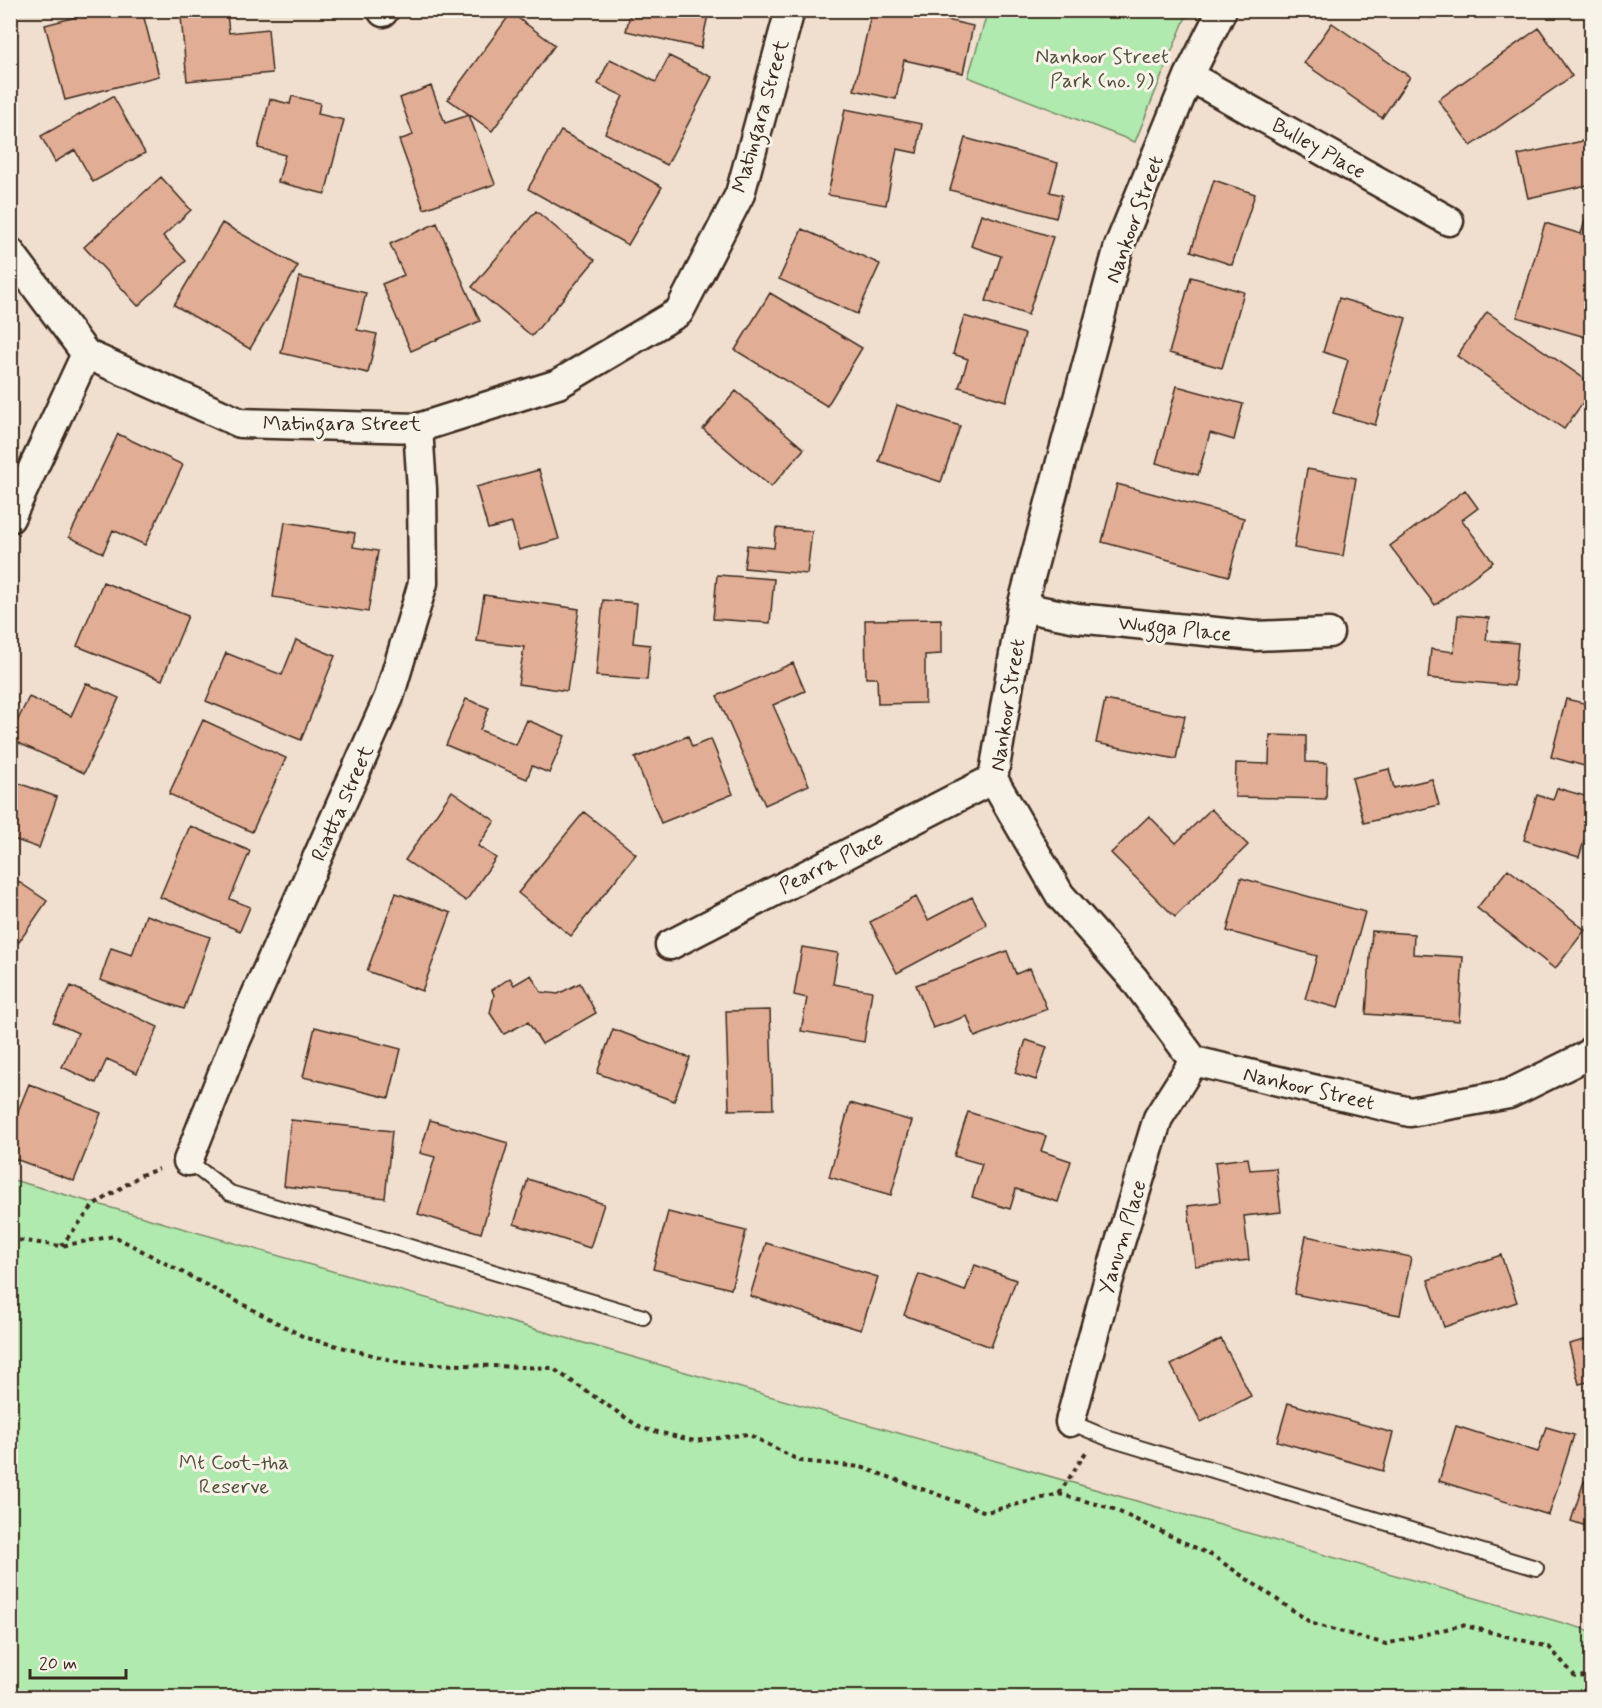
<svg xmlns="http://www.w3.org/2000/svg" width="1602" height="1708" font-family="Mynerve,sans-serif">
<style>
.green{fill:#b0eaae;stroke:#768a66;stroke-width:1.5}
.building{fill:#e1ad94;stroke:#3b2a1e;stroke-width:1.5}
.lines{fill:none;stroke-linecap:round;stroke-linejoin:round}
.service-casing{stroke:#3b2a1e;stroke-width:18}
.minor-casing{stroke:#3b2a1e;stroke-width:33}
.path{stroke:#3b2a1e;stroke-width:4;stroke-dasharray:4.5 4.5;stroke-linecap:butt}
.service{stroke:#f7f3e8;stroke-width:14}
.minor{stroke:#f7f3e8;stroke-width:28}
.labels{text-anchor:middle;stroke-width:6;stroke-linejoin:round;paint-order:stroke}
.park-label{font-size:21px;fill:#52503b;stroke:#f7f3e8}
.street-label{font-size:21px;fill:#3b2a1e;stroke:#f7f3e8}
</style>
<rect width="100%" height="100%" fill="#f0decf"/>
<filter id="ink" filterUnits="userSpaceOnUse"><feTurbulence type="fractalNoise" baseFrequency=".0167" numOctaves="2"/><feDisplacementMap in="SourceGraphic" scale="12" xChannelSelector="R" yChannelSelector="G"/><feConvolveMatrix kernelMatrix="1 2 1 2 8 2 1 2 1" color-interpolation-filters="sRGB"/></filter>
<g filter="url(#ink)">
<path class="green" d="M 988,11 L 988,10 L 1190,11 L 1184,21 L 1135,142 L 968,77 Z
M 10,1179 L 1591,1631 L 1591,1697 L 11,1697 Z"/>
<path class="building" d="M 103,10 L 142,10 L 159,76 L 65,100 L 45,25 Z
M 631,10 L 709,10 L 701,48 L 626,31 Z
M 872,10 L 903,10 L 973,26 L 963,73 L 904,60 L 896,99 L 854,90 Z
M 1419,10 L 1436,10 L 1431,18 Z
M 227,13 L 229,33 L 268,29 L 272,73 L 187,81 L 181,17 Z
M 511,13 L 555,45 L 492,131 L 448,99 Z
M 1332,23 L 1410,77 L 1382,118 L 1304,63 Z
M 1539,28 L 1572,76 L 1471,146 L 1438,100 Z
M 669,56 L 712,77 L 667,165 L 605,133 L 623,96 L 598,84 L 610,59 L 656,82 Z
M 431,86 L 445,123 L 469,115 L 495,184 L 424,209 L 399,140 L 413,135 L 400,98 Z
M 113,96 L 145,153 L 93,182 L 75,150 L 55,162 L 41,136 Z
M 292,96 L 320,103 L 318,114 L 344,120 L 325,194 L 278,182 L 285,155 L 258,148 L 270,99 L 290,104 Z
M 845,109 L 922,124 L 917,153 L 897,149 L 886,205 L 828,195 Z
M 561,131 L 662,187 L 628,245 L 528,189 Z
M 965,138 L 1058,163 L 1050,192 L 1062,195 L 1056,218 L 950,190 Z
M 1592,139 L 1592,184 L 1528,198 L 1518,155 Z
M 161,177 L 191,210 L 163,236 L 186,261 L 138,306 L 84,247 Z
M 1214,180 L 1255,194 L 1232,265 L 1191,251 Z
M 1589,207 L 1592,208 L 1592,339 L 1517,317 L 1545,223 L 1581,234 Z
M 536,211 L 595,260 L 532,336 L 472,287 Z
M 981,214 L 1053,237 L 1028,315 L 986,301 L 1001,256 L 971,246 Z
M 222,223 L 298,266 L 250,349 L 174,305 Z
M 437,223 L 480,321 L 411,351 L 382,284 L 404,275 L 390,244 Z
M 802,229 L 880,264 L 857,314 L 779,279 Z
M 299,277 L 366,293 L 357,330 L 377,334 L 368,373 L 281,353 Z
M 1191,277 L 1244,292 L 1222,368 L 1169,353 Z
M 770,293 L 862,348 L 827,406 L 735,350 Z
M 1339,298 L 1406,318 L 1375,425 L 1333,413 L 1348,360 L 1323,352 Z
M 1487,312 L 1592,384 L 1592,390 L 1564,429 L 1457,356 Z
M 964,316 L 1025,334 L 1006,401 L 959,387 L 968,359 L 953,354 Z
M 10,348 L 18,353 L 10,364 Z
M 1177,386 L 1243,404 L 1234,440 L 1210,433 L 1198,475 L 1156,463 Z
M 736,391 L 804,449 L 771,487 L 703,429 Z
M 897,405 L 960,426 L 941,482 L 879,461 Z
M 118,434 L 183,465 L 145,545 L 113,530 L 103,553 L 69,537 Z
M 1307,469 L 1356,478 L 1343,556 L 1294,548 Z
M 539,470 L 559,539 L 519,550 L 512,523 L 488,529 L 476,487 Z
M 1117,484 L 1244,518 L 1229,576 L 1102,542 Z
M 1465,490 L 1478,508 L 1462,520 L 1493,562 L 1435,605 L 1390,546 Z
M 285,522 L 355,533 L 353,547 L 378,551 L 368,612 L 273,597 Z
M 776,528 L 812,531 L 807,574 L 744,568 L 747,545 L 774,548 Z
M 717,575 L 774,579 L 770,623 L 713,619 Z
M 103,582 L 188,616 L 162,680 L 77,646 Z
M 484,595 L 579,609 L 567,691 L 518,684 L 524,647 L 477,641 Z
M 603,600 L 637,603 L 633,643 L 650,645 L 647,680 L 596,676 Z
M 1458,615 L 1489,618 L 1486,640 L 1518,643 L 1514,686 L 1428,678 L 1431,649 L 1454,652 Z
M 941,619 L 941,654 L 925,655 L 925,703 L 878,704 L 877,678 L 866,678 L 865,620 Z
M 296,640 L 335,656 L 301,740 L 206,701 L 226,653 L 282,675 Z
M 793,663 L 805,691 L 773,705 L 809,785 L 765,805 L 717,696 Z
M 86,683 L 119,698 L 84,773 L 10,739 L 10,736 L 29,697 L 71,716 Z
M 466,699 L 489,708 L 480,730 L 516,745 L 527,720 L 565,736 L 549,773 L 532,766 L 527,779 L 446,745 Z
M 1566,699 L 1592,705 L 1592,768 L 1551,757 Z
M 1105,700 L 1185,716 L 1176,759 L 1096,743 Z
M 203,720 L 286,758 L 252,832 L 169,794 Z
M 1270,735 L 1306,736 L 1306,762 L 1327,763 L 1326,799 L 1235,797 L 1236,763 L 1269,764 Z
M 688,736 L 692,747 L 711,739 L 733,794 L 661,823 L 635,758 Z
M 1389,769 L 1394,788 L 1432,779 L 1439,805 L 1364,823 L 1352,778 Z
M 10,780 L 57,797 L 39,848 L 10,838 Z
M 1557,788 L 1592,798 L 1592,816 L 1579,857 L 1524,840 L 1537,795 L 1553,800 Z
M 452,791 L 495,821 L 478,846 L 496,858 L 466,901 L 405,860 Z
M 1211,809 L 1248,845 L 1175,917 L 1111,853 L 1149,816 L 1176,843 Z
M 584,812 L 636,854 L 571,936 L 518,893 Z
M 190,826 L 250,851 L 230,899 L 250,907 L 240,931 L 160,897 Z
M 1508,869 L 1585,930 L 1555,969 L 1477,908 Z
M 10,876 L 47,901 L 19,942 L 10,936 Z
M 1241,878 L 1365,912 L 1338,1008 L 1305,999 L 1317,956 L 1227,931 Z
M 396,893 L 451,913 L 422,991 L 367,971 Z
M 916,897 L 928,920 L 972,897 L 987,925 L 897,973 L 870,922 Z
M 146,915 L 210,937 L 184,1009 L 100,980 L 111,948 L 132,955 Z
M 1372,931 L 1414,934 L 1413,954 L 1463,957 L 1459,1021 L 1366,1014 Z
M 802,947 L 838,953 L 833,984 L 872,991 L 864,1042 L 801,1031 L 807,998 L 794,995 Z
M 1007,951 L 1016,974 L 1030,968 L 1047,1009 L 975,1037 L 967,1016 L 933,1028 L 916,985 Z
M 531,975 L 541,992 L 558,994 L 580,983 L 596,1013 L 542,1044 L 528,1022 L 504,1034 L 490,1013 L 494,995 L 492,990 L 510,978 L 514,985 Z
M 71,986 L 158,1027 L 137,1073 L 107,1059 L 96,1083 L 62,1067 L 78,1033 L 53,1022 Z
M 770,1010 L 773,1109 L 729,1110 L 726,1011 Z
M 315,1027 L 401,1049 L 389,1098 L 303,1077 Z
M 613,1029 L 690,1058 L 674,1101 L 597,1073 Z
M 1026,1040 L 1047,1047 L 1036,1080 L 1015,1073 Z
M 29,1084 L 101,1113 L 74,1181 L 10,1157 L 10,1131 Z
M 850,1103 L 912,1121 L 891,1195 L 829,1177 Z
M 968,1112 L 1046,1136 L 1041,1151 L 1071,1161 L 1058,1202 L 1016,1189 L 1010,1209 L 972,1197 L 982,1164 L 954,1156 Z
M 291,1120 L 392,1131 L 385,1198 L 284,1186 Z
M 430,1120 L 508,1143 L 481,1233 L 418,1214 L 435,1157 L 420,1153 Z
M 1248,1158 L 1250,1170 L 1276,1168 L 1281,1212 L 1244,1216 L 1249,1260 L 1195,1266 L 1188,1206 L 1220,1202 L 1215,1162 Z
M 528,1179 L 604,1204 L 590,1248 L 514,1224 Z
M 668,1212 L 746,1231 L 731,1289 L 653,1269 Z
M 1306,1236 L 1411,1257 L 1400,1315 L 1294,1294 Z
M 766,1243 L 878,1277 L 861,1330 L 750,1296 Z
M 1501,1255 L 1517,1302 L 1444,1327 L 1428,1280 Z
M 975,1265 L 1016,1280 L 991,1347 L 904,1315 L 919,1274 L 965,1291 Z
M 1592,1338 L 1592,1381 L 1579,1384 L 1569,1344 Z
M 1221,1339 L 1251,1396 L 1201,1422 L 1171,1365 Z
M 1288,1403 L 1393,1433 L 1383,1471 L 1277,1441 Z
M 1456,1426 L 1538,1452 L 1546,1427 L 1574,1435 L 1549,1515 L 1439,1481 Z
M 1584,1481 L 1592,1484 L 1592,1528 L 1571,1521 Z"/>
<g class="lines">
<g class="service-casing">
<path id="service" d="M 188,1161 L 230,1193 L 643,1317
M 1070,1422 L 1110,1439 L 1536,1568"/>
</g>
<g class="minor-casing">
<path id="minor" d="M 1222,10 L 1189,76 L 1119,246 L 1022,607 L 993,779 L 1060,895 L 1134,979 L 1194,1061 L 1410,1112 L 1509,1094 L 1588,1055 L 1592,1050
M 383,12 L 384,10
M 1189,76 L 1449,221
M 10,252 L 86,354 L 240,423 L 418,428 L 558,384 L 679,312 L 740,194 L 790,10
M 10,518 L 86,354
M 1022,607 L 1077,618 L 1255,636 L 1329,633
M 670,945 L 993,779
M 188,1161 L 236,1040 L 389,697 L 423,583 L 422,489 L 418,428
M 1070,1422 L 1107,1285 L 1158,1118 L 1194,1061"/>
</g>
<path class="path" d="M 10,1239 L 61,1246 L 114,1236 L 306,1338 L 403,1363 L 552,1368 L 641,1428 L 695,1441 L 748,1434 L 800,1461 L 861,1467 L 986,1512 L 1059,1494 L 1111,1508 L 1213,1556 L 1313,1624 L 1386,1644 L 1462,1625 L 1549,1647 L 1575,1676 L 1592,1677
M 61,1246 L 93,1206 L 141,1175 L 159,1169
M 1059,1494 L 1086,1452"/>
<use href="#service" class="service"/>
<use href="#minor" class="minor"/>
</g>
</g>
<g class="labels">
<g class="park-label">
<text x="1102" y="63">Nankoor Street<tspan x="1102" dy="24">Park (no. 9)</tspan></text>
<text x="234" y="1469">Mt Coot-tha<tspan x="234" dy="24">Reserve</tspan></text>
</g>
<g class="street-label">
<text transform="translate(760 116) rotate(-74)" y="7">Matingara Street</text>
<text transform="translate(1319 148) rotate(29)" y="7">Bulley Place</text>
<text transform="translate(1134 219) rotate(-70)" y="7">Nankoor Street</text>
<text x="342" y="430">Matingara Street</text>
<text transform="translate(1175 628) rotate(6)" y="7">Wugga Place</text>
<text transform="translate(1007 705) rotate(-81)" y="7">Nankoor Street</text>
<text transform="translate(342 803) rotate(-66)" y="7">Riatta Street</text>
<text transform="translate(831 862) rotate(-27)" y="7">Pearra Place</text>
<text transform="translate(1309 1088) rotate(13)" y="7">Nankoor Street</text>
<text transform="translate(1122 1237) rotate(-73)" y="7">Yanum Place</text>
</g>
</g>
<rect width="1602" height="1708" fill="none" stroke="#f7f3e8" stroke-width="36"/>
<rect x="18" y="18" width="1566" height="1672" fill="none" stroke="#3b2a1e" stroke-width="2" filter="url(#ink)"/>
<path d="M30 1669v9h96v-9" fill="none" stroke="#3b2a1e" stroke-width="3"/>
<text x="39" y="1669" font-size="18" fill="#3b2a1e" stroke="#f7f3e8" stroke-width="4.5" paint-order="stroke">20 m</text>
</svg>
